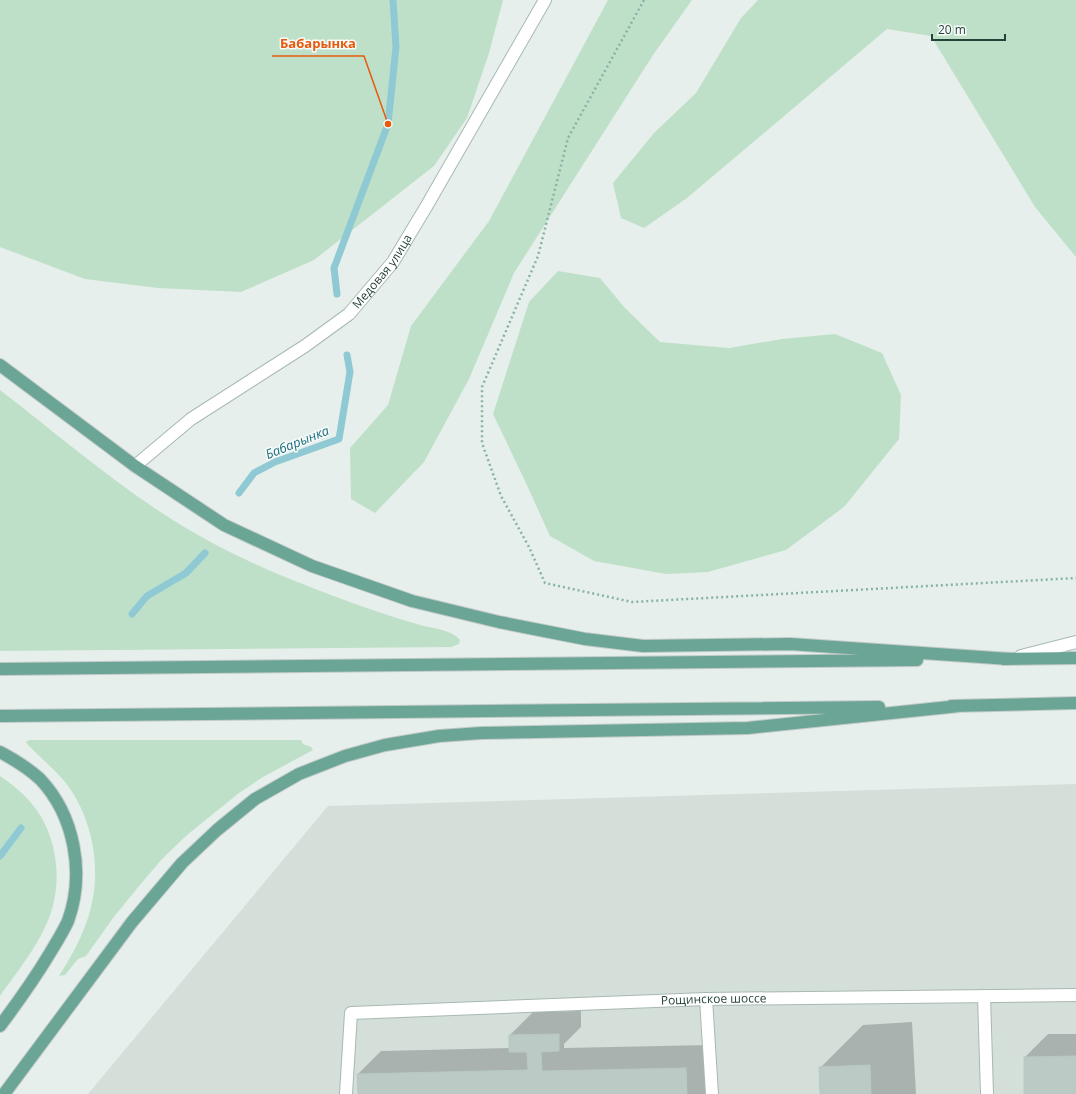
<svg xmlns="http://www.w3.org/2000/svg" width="1076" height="1094" font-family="'Open Sans',sans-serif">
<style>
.built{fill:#d4dfda}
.green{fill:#bfe0c8}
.shadow{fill:#0003}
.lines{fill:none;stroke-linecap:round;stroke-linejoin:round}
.stream{stroke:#8ec9d4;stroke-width:7}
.building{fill:#bbcac4;stroke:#b8c9c2}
.minor-casing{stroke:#a8b8b2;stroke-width:14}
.major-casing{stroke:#c2cac8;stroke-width:14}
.path{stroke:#86b3a5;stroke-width:2.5;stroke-dasharray:2 3;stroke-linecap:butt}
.minor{stroke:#fff;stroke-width:12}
.major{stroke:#6aa596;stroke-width:12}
.labels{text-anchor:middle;stroke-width:3;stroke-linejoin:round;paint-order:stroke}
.street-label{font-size:12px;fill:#24423a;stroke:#f7fbf9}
.water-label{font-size:13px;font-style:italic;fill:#1c6f80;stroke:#f7fbf9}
.leader{fill:none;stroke:#e8590c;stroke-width:1.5}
.callout-dot{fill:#e8590c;stroke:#f7fbf9;stroke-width:1.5}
.callout-label{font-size:13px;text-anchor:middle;font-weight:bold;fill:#e8590c;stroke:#f7fbf9;stroke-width:3;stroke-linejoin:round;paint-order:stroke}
</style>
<rect width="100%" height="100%" fill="#e6efeb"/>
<path class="built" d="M 1076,784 L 1076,1094 L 88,1094 L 328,806 Z"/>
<path class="green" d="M 0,0 L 503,0 L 489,53 L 467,118 L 434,166 L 314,260 L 241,292 L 158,288 L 85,279 L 0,247 Z
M 608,0 L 692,0 L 653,55 L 514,273 L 469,379 L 424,462 L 375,513 L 351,499 L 350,448 L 388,405 L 411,326 L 489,221 Z
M 758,0 L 1076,0 L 1076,257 L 1035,207 L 931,36 L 887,29 L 687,198 L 644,228 L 621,218 L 613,183 L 654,133 L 696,93 L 741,18 Z
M 558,271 L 600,278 L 624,307 L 660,342 L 729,348 L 782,339 L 835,334 L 882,353 L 901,395 L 899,439 L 844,507 L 786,550 L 708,572 L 666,574 L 594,561 L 550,536 L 525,481 L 493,414 L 529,302 Z
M 0,390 C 52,430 103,474 159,511 C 198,537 241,559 285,577 C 330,595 377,613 424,626 C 436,629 452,630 460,640 L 459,644 L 451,647 L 0,651 Z
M 29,740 L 301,740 L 303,744 L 311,747 L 313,750 L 263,777 L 239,793 L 187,835 L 162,859 L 139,886 L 113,918 L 86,956 L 78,959 L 65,975 L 59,976 C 88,931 103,891 91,837 C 86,817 78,798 65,782 C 54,769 40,757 28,745 L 26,742 Z
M 0,776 C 12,784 23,793 32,804 C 59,836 64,887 46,925 C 35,950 16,973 0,996 Z"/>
<path class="shadow" d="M 581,1011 L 581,1027 L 564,1044 L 564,1048 L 709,1045 L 709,1094 L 359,1094 L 358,1074 L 381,1051 L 510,1048 L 510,1035 L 533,1012 Z
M 912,1022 L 916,1094 L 821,1094 L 820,1068 L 863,1025 Z
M 1048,1034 L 1076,1034 L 1076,1094 L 1025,1094 L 1025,1057 Z"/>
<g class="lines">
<path class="stream" d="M 337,294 L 334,268 L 388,124 L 396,47 L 393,0
M 239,493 L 254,473 L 275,462 L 339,439 L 350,372 L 347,355
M 132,614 L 147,596 L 186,573 L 205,553
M 0,856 L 21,828"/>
</g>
<path class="building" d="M 559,1034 L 559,1051 L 541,1052 L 542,1071 L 686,1068 L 687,1094 L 358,1094 L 357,1074 L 528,1070 L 527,1052 L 509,1052 L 509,1035 Z
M 1076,1056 L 1076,1094 L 1024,1094 L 1024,1057 Z
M 870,1065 L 871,1094 L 820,1094 L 819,1067 Z"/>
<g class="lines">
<g class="minor-casing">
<g id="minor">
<path id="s1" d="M 135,466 L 191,419 L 305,346 L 349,314 L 393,262 L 426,207 L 545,0"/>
<path d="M 1021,656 L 1076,642"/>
<path d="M 984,996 L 987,1094"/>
<path d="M 706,999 L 712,1094"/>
<path id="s2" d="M 346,1094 L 351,1013 L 706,999 L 1076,995"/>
</g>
</g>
<g class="major-casing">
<path id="major" d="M 0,365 L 135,466 L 224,525 L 312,566 L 412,601 L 499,622 L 585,639 L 643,646 L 790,644 L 1010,659
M 1003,659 L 1076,658
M 0,669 L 917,660
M 951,706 L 1076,703
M 0,716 L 879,707
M 0,752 C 15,760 28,768 40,779 C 75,816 85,874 68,921 C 63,932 56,943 50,953 C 35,978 18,1002 0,1026
M 4,1094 L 132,922 L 182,863 L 217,830 L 255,799 L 299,774 L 345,756 L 385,745 L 439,736 L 481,733 L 748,728 L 959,706"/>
</g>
<path class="path" d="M 644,0 L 568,138 L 538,256 L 482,387 L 482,443 L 501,496 L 529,547 L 545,583 L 632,602 L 1076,578"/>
<use href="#minor" class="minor"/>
<use href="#major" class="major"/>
</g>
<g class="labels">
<g class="street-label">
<text dy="4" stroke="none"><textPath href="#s1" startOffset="317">Медовая улица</textPath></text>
<text dy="4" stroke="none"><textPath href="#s2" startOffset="444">Рощинское шоссе</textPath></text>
</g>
<g class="water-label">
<text transform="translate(297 442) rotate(-22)" y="5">Бабарынка</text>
</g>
</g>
<path class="leader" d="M388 124L364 56H272"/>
<circle class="callout-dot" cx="388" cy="124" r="4"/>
<g class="callout-label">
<text x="318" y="48">Бабарынка</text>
</g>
<path d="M932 34v6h73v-6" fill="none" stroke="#24423a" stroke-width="2"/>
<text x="938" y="34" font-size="12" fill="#24423a" stroke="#f7fbf9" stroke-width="3" paint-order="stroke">20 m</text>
</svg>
